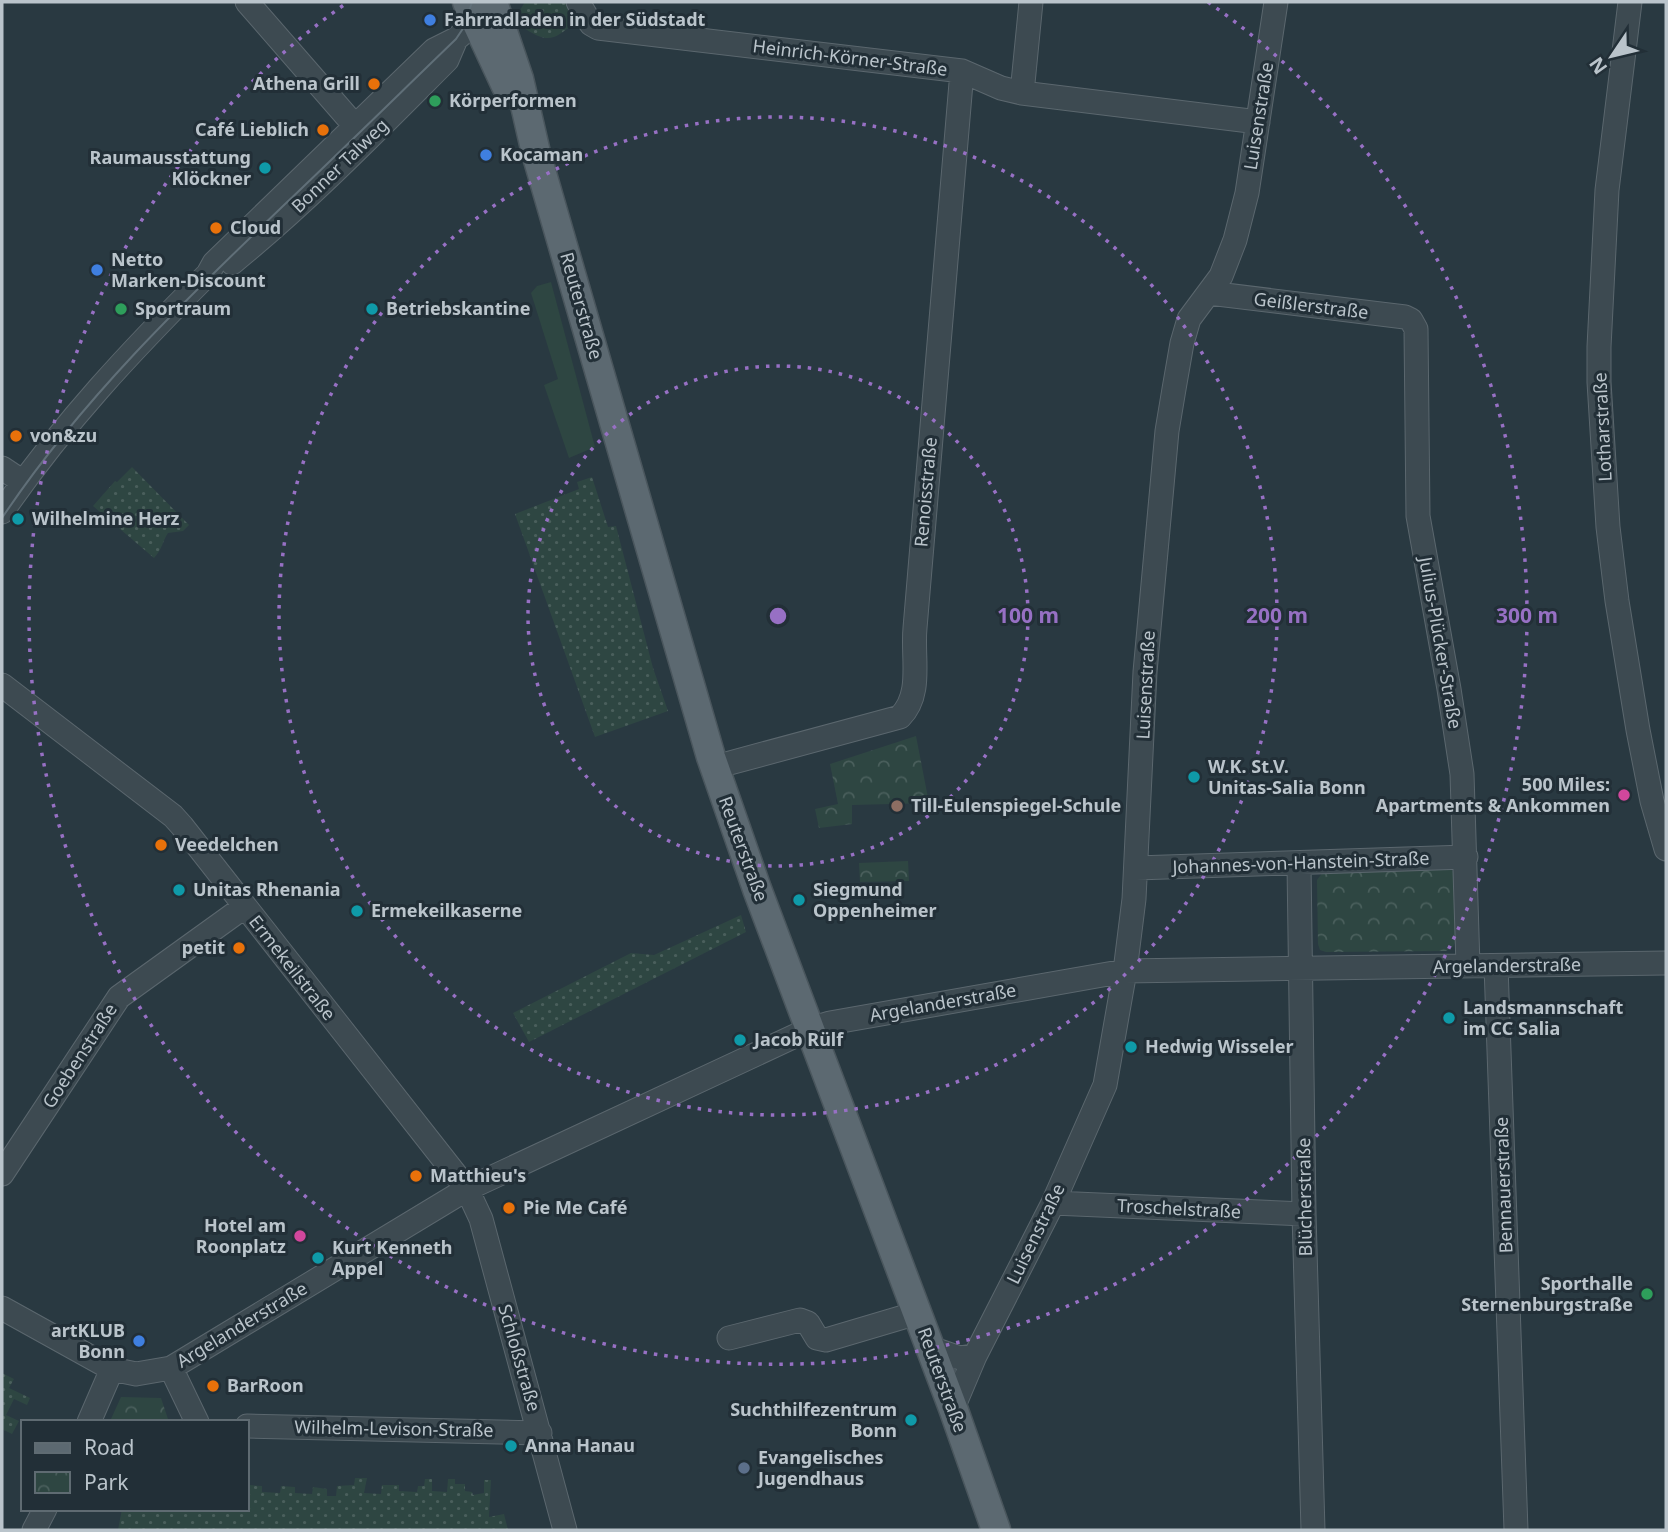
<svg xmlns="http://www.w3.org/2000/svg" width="1668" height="1532" font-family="'Noto Sans',sans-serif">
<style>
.grass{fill:#2e4642}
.park{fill:url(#park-crowns)}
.garden{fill:url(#garden-dots)}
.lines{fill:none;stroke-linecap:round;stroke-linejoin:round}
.minor-casing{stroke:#5b676e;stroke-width:25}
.major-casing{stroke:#4a565d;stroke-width:31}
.minor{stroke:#3d4a51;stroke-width:23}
.major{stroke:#5c6971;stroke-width:28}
.tram{stroke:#606f78;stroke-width:2}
.ring{fill:none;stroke:#9770c4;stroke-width:3.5;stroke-dasharray:3.5 7}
.shop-dot{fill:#3f7fe0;stroke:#222f37;stroke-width:2.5}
.food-dot{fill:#e8710a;stroke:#222f37;stroke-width:2.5}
.leisure-dot{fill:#2e9e5b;stroke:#222f37;stroke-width:2.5}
.culture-dot{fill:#0f9aa8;stroke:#222f37;stroke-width:2.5}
.hotel-dot{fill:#d1479c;stroke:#222f37;stroke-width:2.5}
.education-dot{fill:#8d6e63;stroke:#222f37;stroke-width:2.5}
.service-dot{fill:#5c6f8a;stroke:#222f37;stroke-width:2.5}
.labels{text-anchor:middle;stroke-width:6;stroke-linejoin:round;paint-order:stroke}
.poi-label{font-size:18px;font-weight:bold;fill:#bac4cb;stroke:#222f37;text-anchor:start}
.street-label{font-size:18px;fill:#bac4cb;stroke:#222f37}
.centre{fill:#9770c4;stroke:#222f37;stroke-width:3.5}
.ring-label{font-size:21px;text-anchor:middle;font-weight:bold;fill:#9770c4;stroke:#222f37;stroke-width:6;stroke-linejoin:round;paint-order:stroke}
</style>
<defs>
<pattern id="park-crowns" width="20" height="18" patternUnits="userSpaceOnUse" patternTransform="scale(1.75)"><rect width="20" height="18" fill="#2e4642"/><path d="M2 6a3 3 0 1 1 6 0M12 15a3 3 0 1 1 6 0" fill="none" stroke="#4a5f5c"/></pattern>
<pattern id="garden-dots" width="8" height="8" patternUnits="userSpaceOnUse" patternTransform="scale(1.75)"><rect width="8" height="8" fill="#2e4642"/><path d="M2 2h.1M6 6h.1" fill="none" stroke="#4a5f5c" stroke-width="1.8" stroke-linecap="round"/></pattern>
</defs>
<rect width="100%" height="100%" fill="#293941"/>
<path class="grass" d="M 551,282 L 595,447 L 569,458 L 544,385 L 558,379 L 531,293 L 537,286 Z"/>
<path class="park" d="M 916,736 L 929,803 L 852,805 L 852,824 L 819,828 L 815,809 L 838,804 L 830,764 Z
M 908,861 L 909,881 L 860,882 L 859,863 Z
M 1451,869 L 1454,873 L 1456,940 L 1453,947 L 1446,951 L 1326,952 L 1320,950 L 1318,944 L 1317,880 L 1323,872 Z
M 121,1397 L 161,1398 L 169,1422 L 118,1422 L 111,1419 Z"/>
<path class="garden" d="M 525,2 L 568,2 L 576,22 C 553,40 549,45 521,26 L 520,10 Z
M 132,467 L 189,525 L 183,531 L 168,533 C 162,542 163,548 154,558 L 93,506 L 115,481 L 117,482 Z
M 592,477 L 608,527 L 616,526 L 653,668 L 668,711 L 595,737 L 515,514 L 579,489 L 577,482 Z
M 741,915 L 746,932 L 529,1042 L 513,1013 L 631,953 L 654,955 Z
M 2,1373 L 14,1379 L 9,1388 L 30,1398 L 27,1405 L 14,1399 L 6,1415 L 19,1421 L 12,1434 L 2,1429 Z
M 355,1478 L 367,1478 L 364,1493 L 381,1494 L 382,1485 L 399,1485 L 399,1491 L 417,1492 L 418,1486 L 424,1486 L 425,1479 L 432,1479 L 432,1491 L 447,1492 L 448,1479 L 455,1479 L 455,1484 L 465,1484 L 465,1491 L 472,1492 L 473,1495 L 484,1493 L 484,1480 L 491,1480 L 489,1517 L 504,1514 L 508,1530 L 118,1530 L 122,1509 L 247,1509 L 249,1485 L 262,1486 L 262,1492 L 280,1493 L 281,1486 L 295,1487 L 295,1493 L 312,1494 L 313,1487 L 327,1489 L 327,1496 L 336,1496 L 337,1486 L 354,1485 Z"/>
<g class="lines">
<g class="minor-casing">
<path id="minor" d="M 247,2 L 355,126
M 578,2 L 591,24 L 598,28 L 962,71 L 1001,88 L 1022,93 L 1258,122
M 1630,2 L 1607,190 L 1599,347 L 1599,382 L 1608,527 L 1617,601 L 1638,730 L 1652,801 L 1666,849
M 1022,93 L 1031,2
M 232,263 C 308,201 377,130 447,60 L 456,39
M 1209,293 L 1405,317 L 1411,320 L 1416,329 L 1418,516 L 1449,689 L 1462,774 L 1468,966
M 2,468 L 23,482
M 2,512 C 64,422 131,351 208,274 L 214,263 L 434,50 L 456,39 L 489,11
M 2,685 L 173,816 L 182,826 L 467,1189 L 481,1219 L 565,1530
M 715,767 L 900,717 C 923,694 912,658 915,628 L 962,71
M 1299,865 L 1304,1214 L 1313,1530
M 1136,868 L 1466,857
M 1496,966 L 1516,1530
M 2,1174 L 119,997 L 244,907
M 1053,1203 L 1304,1214
M 2,1308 L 112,1369 L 136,1374 L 171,1368 L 467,1189 L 810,1029 L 830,1023 L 1125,971 L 1666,963
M 729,1338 L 800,1320 L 808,1323 L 817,1338 L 826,1340 L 917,1313
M 931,1348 L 960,1358 L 975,1356
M 171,1368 L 197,1422
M 953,1408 L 975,1356 L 1053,1203 L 1105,1085 L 1125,971 L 1134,899 L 1145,672 L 1167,431 L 1174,389 L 1182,343 L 1189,319 L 1221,276 L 1235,240 L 1247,193 L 1276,2
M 89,1422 L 112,1369
M 247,1426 L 540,1433
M 34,1530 L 45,1509"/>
</g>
<g class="major-casing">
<path id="major" d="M 467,2 L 506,86
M 493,2 L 519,79 L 536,153 L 711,757 L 757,889 L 953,1408 L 996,1530"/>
</g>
<use href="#minor" class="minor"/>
<use href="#major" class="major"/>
<path class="tram" d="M 2,518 C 80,401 182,303 283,206 C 341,151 398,95 456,39 L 464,27 L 472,2"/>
</g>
<g class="ring">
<circle cx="778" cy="616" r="250"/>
<circle cx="778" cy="616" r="499"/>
<path d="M1208 2A749 749 0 1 1 348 2"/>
</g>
<g class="shop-dot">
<circle cx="430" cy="20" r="7"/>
<circle cx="486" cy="155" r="7"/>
<circle cx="97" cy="270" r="7"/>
<circle cx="139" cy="1341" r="7"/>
</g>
<g class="food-dot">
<circle cx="374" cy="84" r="7"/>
<circle cx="323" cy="130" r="7"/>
<circle cx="216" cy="228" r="7"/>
<circle cx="16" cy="436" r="7"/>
<circle cx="161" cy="845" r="7"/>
<circle cx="239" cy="948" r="7"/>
<circle cx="416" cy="1176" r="7"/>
<circle cx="509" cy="1208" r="7"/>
<circle cx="213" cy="1386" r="7"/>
</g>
<g class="leisure-dot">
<circle cx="435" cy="101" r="7"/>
<circle cx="121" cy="309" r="7"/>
<circle cx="1647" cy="1294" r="7"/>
</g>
<g class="culture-dot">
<circle cx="265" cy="168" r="7"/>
<circle cx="372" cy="309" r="7"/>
<circle cx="18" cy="519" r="7"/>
<circle cx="1194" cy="777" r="7"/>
<circle cx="179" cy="890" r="7"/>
<circle cx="799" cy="900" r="7"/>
<circle cx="357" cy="911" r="7"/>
<circle cx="1449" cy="1018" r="7"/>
<circle cx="740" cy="1040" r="7"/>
<circle cx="1131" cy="1047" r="7"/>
<circle cx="318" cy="1258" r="7"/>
<circle cx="911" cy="1420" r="7"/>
<circle cx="511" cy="1446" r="7"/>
</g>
<g class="hotel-dot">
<circle cx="1624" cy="795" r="7"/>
<circle cx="300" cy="1236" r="7"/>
</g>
<circle class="education-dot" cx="897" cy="806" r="7"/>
<circle class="service-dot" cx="744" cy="1468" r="7"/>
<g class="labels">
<g class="poi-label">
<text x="444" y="26">Fahrradladen in der Südstadt</text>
<text x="360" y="90" text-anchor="end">Athena Grill</text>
<text x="449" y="107">Körperformen</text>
<text x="309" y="136" text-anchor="end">Café Lieblich</text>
<text x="500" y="161">Kocaman</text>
<text x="251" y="164" text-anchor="end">Raumausstattung<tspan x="251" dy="21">Klöckner</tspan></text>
<text x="230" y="234">Cloud</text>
<text x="111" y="266">Netto<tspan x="111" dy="21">Marken-Discount</tspan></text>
<text x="135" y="315">Sportraum</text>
<text x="386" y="315">Betriebskantine</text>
<text x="30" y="442">von&amp;zu</text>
<text x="32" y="525">Wilhelmine Herz</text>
<text x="1208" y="773">W.K. St.V.<tspan x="1208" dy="21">Unitas-Salia Bonn</tspan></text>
<text x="1610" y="791" text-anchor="end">500 Miles:<tspan x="1610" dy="21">Apartments &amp; Ankommen</tspan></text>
<text x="911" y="812">Till-Eulenspiegel-Schule</text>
<text x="175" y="851">Veedelchen</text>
<text x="193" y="896">Unitas Rhenania</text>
<text x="813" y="896">Siegmund<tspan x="813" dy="21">Oppenheimer</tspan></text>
<text x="371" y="917">Ermekeilkaserne</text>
<text x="225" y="954" text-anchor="end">petit</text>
<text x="1463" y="1014">Landsmannschaft<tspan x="1463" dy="21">im CC Salia</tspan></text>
<text x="754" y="1046">Jacob Rülf</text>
<text x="1145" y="1053">Hedwig Wisseler</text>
<text x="430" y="1182">Matthieu's</text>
<text x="523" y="1214">Pie Me Café</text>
<text x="286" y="1232" text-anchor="end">Hotel am<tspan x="286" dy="21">Roonplatz</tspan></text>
<text x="332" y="1254">Kurt Kenneth<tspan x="332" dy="21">Appel</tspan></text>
<text x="1633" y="1290" text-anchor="end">Sporthalle<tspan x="1633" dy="21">Sternenburgstraße</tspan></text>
<text x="125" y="1337" text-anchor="end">artKLUB<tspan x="125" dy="21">Bonn</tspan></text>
<text x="227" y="1392">BarRoon</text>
<text x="897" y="1416" text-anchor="end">Suchthilfezentrum<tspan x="897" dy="21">Bonn</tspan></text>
<text x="525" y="1452">Anna Hanau</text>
<text x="758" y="1464">Evangelisches<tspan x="758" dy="21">Jugendhaus</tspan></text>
</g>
<g class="street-label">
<text transform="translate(850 58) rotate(7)" y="6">Heinrich-Körner-Straße</text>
<text transform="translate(1259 116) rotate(-81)" y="6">Luisenstraße</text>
<text transform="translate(340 166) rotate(-44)" y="6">Bonner Talweg</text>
<text transform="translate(581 306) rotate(74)" y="6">Reuterstraße</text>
<text transform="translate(1311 306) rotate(7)" y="6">Geißlerstraße</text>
<text transform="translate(1603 427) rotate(-93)" y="6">Lotharstraße</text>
<text transform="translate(926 492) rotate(-85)" y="6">Renoisstraße</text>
<text transform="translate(1440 643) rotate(80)" y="6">Julius-Plücker-Straße</text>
<text transform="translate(1146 685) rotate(-87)" y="6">Luisenstraße</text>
<text transform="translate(743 849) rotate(70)" y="6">Reuterstraße</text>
<text transform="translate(1301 863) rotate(-2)" y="6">Johannes-von-Hanstein-Straße</text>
<text transform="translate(1507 966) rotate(-1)" y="6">Argelanderstraße</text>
<text transform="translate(292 968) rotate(52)" y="6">Ermekeilstraße</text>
<text transform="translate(943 1003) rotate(-10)" y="6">Argelanderstraße</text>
<text transform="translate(80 1056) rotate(-57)" y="6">Goebenstraße</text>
<text transform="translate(1504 1185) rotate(-92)" y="6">Bennauerstraße</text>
<text transform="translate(1305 1197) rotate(-91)" y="6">Blücherstraße</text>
<text transform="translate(1179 1209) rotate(3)" y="6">Troschelstraße</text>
<text transform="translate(1036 1234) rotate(-64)" y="6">Luisenstraße</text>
<text transform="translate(242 1325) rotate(-31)" y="6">Argelanderstraße</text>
<text transform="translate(519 1358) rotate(74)" y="6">Schloßstraße</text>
<text transform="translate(942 1380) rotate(70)" y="6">Reuterstraße</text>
<text transform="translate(394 1429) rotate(1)" y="6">Wilhelm-Levison-Straße</text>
</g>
</g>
<circle cx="778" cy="616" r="10" class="centre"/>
<g class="ring-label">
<text x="1028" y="623">100 m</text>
<text x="1277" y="623">200 m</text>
<text x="1527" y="623">300 m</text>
</g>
<rect width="1668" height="1532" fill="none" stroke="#bac4cb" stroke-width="7"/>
<rect x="21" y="1420" width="228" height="91" fill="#222f37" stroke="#5f6b72" stroke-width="2"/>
<rect x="35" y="1443" width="35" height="10" fill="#5c6971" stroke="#5f6b72" stroke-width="2"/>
<text x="84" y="1455" font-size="21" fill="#bac4cb">Road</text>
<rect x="35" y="1472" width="35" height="21" fill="url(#park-crowns)" stroke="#5f6b72" stroke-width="2"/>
<text x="84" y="1490" font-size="21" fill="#bac4cb">Park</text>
<g transform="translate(1612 56) rotate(235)" stroke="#222f37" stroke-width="5" paint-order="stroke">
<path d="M0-5L12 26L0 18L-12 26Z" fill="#bac4cb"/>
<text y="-10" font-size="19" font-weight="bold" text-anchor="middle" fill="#bac4cb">N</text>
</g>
</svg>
